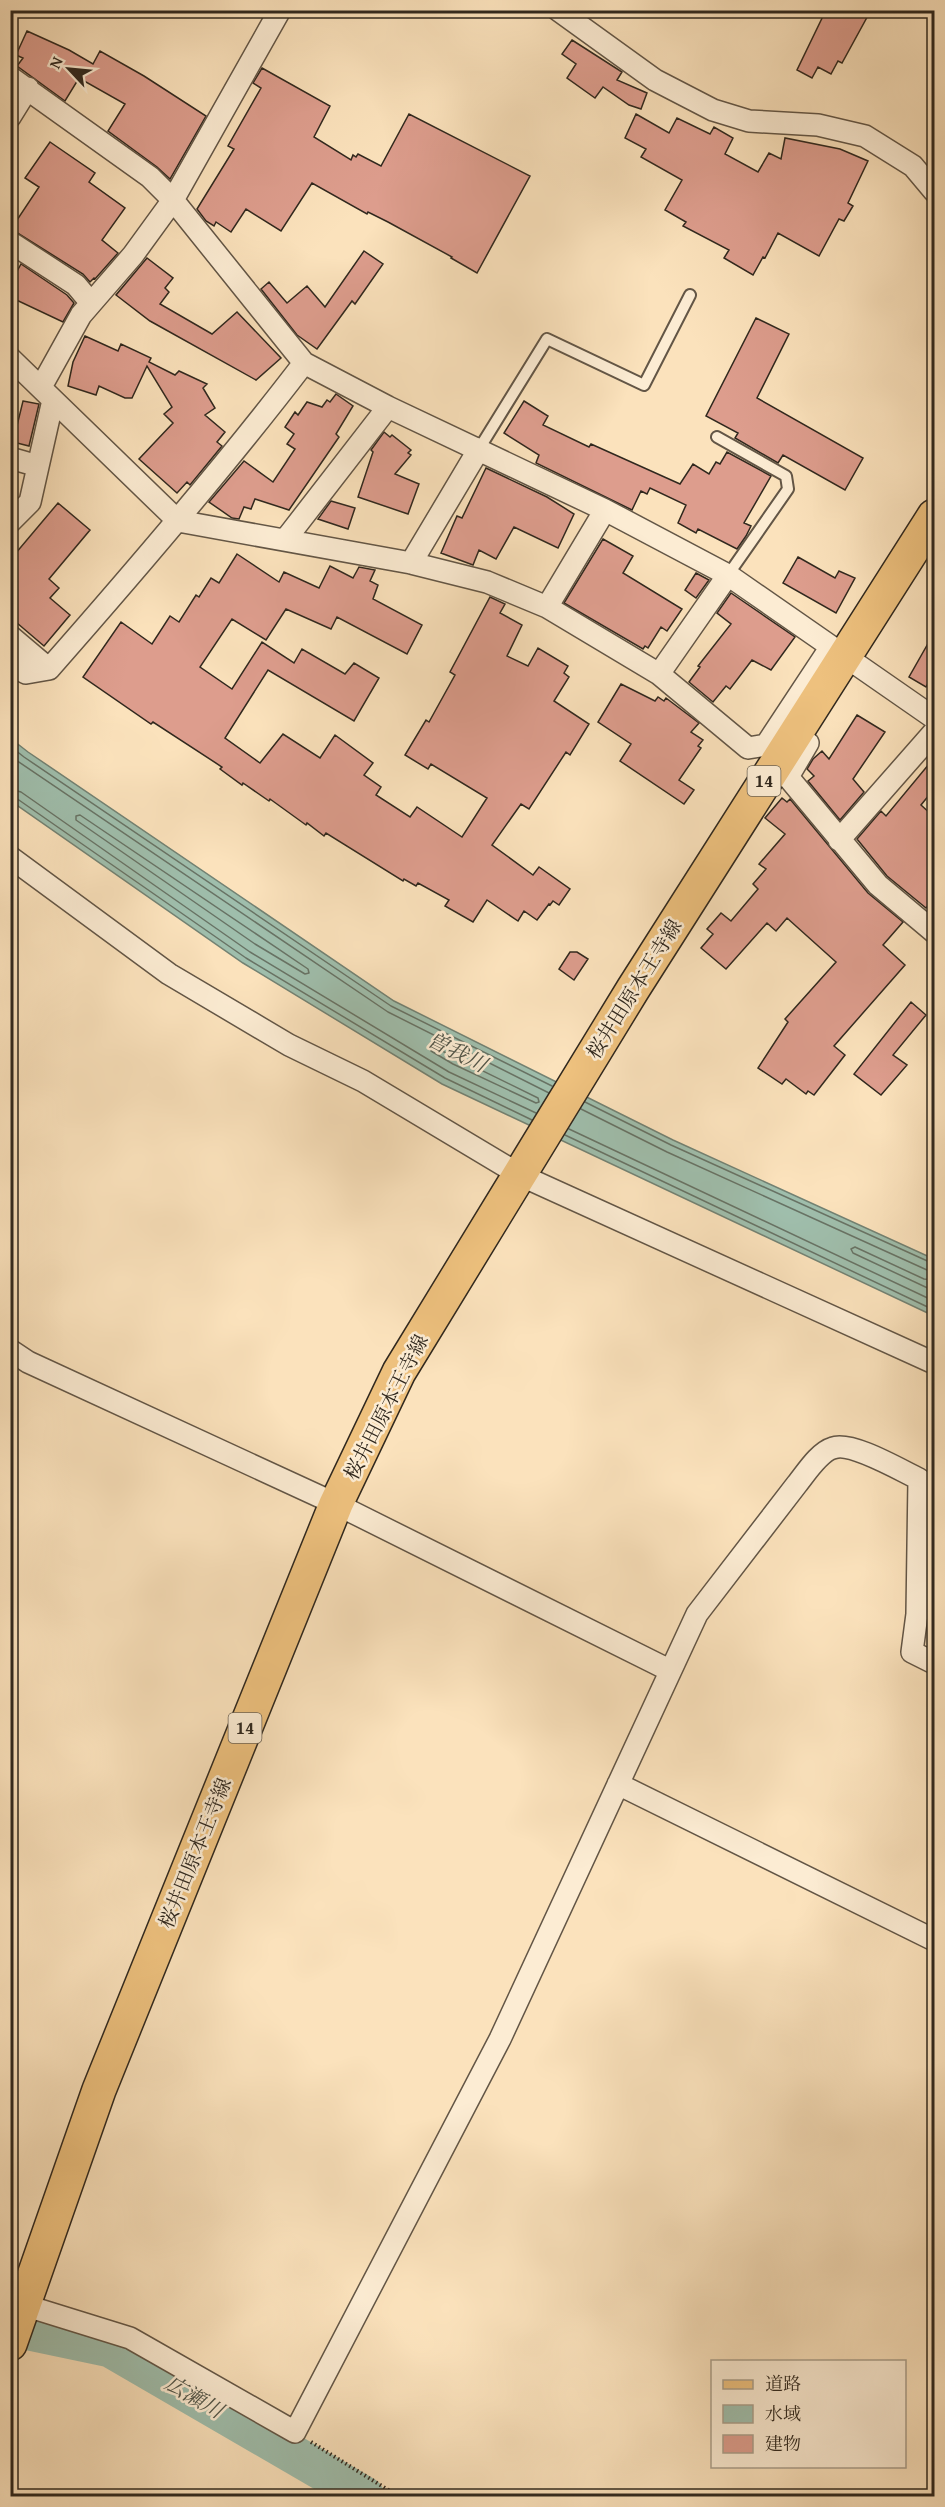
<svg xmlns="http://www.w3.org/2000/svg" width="945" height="2507" font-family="'Gentium Book Plus','Noto Serif JP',serif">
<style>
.water{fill:#9fbeac;stroke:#738273;stroke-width:1.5}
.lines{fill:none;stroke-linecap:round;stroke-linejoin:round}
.shore{stroke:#687365;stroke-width:1.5}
.river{stroke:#9fbeac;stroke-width:39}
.building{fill:#dd9d8d;stroke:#30281e;stroke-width:1.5}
.service-casing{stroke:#635646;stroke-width:14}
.minor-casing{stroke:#635646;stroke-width:24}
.primary-casing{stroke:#30281e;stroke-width:36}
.path{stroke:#30281e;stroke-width:4;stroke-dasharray:1.5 3;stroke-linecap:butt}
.service{stroke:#fcecd3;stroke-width:10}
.minor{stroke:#fcecd3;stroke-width:21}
.primary{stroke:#eec17e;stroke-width:33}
.labels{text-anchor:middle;stroke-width:5;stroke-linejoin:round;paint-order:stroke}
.shield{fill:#fcecd3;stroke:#6d6354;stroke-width:1.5}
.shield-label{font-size:18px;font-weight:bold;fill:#30281e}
.street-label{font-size:20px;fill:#30281e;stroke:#fcecd3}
.water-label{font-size:21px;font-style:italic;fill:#515549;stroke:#fcecd3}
</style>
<rect width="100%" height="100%" fill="#fbe2bc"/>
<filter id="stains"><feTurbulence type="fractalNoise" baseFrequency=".00333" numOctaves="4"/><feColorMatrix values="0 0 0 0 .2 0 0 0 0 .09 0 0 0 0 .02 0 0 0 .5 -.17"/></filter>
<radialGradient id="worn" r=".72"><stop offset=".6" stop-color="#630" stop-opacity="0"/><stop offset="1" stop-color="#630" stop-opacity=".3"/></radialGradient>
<path class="water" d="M 10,738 L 28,752 L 394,1001 L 673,1140 L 934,1259 L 934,1316 L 442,1084 L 243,963 L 11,801 Z"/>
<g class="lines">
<path class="shore" d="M 10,746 L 24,757 L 391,1006 L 552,1086
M 10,756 L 388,1012 L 549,1093
M 10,789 L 21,792 L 250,952 L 449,1072 L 536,1113
M 10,797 L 16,798 L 246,958 L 445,1078 L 532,1120
M 80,815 L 308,969 L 309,973 L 305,974 L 255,944 L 76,820 L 76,816 Z
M 432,1046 L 538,1098 L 539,1102 L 536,1103 L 453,1064 L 431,1051 Z
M 585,1102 L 671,1145 L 934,1264
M 581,1109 L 667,1152 L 927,1270 L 934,1271
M 569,1129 L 934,1301
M 565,1135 L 934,1310
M 934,1280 L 924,1279 L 855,1247 L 851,1249 L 853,1253 L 934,1291"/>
<path class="river" d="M 10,2327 L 110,2348 L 365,2496"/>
</g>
<path class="building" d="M 826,10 L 871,10 L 842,63 L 838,61 L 831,74 L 818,67 L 812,78 L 797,70 Z
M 27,31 L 69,50 L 93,64 L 100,51 L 144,76 L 206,116 L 170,179 L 157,167 L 108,131 L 125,104 L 79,78 L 65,101 L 17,66 L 23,58 L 16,55 Z
M 572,40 L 622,72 L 617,80 L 647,93 L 641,109 L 629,105 L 603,87 L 595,98 L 567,78 L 576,64 L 562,54 Z
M 262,68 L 330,106 L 314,137 L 351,160 L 353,155 L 356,157 L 358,154 L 381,166 L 409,114 L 530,176 L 477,273 L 451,258 L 452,257 L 388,222 L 368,212 L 367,214 L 312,183 L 281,231 L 246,209 L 231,232 L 216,222 L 214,226 L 206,221 L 197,209 L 234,149 L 228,146 L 261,88 L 253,83 Z
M 636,114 L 669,133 L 677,118 L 710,134 L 714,127 L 733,138 L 725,154 L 758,172 L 769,153 L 781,159 L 785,138 L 840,149 L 868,161 L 848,203 L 853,206 L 844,221 L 839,219 L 819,256 L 778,233 L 765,258 L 763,257 L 753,275 L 724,258 L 729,250 L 683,226 L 686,222 L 665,210 L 682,180 L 641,157 L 646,149 L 625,138 Z
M 50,142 L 95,173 L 89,182 L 125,208 L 102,240 L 118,253 L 95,279 L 94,278 L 90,282 L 83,274 L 11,229 L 39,187 L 25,178 Z
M 364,251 L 383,264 L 355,304 L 352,301 L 317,349 L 297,335 L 261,289 L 269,282 L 287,303 L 307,286 L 325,307 Z
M 147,258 L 173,278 L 165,288 L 169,292 L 160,304 L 212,334 L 237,312 L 281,358 L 256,380 L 150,321 L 116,295 Z
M 21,264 L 67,295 L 74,303 L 63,322 L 10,297 L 10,284 Z
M 756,318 L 789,334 L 757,398 L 863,458 L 845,490 L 783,455 L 778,463 L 735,438 L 738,433 L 706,416 Z
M 85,336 L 118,351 L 121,344 L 151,358 L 149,362 L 175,375 L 179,371 L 207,384 L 203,388 L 215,408 L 205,415 L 225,432 L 217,442 L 222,446 L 190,485 L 187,482 L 177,493 L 139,459 L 173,423 L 164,414 L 172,407 L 147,366 L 132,398 L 125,398 L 99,386 L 96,395 L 68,386 L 73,362 Z
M 336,394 L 353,406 L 336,434 L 339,437 L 289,510 L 255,499 L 251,509 L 244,507 L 239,519 L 232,518 L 209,502 L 244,461 L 273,482 L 295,449 L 287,444 L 294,434 L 285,427 L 295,412 L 298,415 L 307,402 L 322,407 L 327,400 L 330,402 Z
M 23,401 L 39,404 L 29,446 L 13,442 Z
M 524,401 L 548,416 L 543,425 L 589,447 L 591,444 L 680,484 L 693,464 L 709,474 L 716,462 L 720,464 L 727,452 L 771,476 L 744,523 L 751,526 L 746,536 L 737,549 L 698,529 L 696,533 L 678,523 L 686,505 L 650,488 L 647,494 L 641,491 L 632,510 L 536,463 L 539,455 L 504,433 Z
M 384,432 L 390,437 L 392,435 L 411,450 L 408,453 L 411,455 L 395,474 L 419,484 L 408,514 L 358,497 L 373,452 L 371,450 Z
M 486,468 L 547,497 L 574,514 L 558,548 L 514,527 L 496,559 L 479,550 L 473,565 L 441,553 L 457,516 L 462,518 Z
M 331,501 L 355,508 L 348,529 L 318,519 Z
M 58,503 L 90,530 L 49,579 L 59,588 L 50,598 L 70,615 L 44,646 L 10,617 L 10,560 Z
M 603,539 L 633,556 L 623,573 L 682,609 L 667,631 L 661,627 L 648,648 L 645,646 L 643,649 L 564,603 Z
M 237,554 L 279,582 L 284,572 L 319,588 L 330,566 L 353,578 L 359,567 L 375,570 L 370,581 L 378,585 L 373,599 L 422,625 L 407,654 L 337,617 L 331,629 L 286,609 L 266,640 L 232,619 L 200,667 L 232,689 L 262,642 L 294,663 L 302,649 L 345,674 L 354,663 L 379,678 L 354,721 L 268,670 L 225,738 L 260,763 L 283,734 L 320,758 L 335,735 L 373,763 L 364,775 L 381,787 L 376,795 L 410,817 L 417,807 L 462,837 L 487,798 L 431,764 L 428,769 L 405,755 L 426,720 L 429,722 L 455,675 L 450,672 L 490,597 L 505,604 L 500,613 L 522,625 L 507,656 L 528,666 L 538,648 L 568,666 L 564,673 L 569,677 L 554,701 L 589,724 L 570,755 L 566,752 L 529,809 L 521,804 L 492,845 L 533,875 L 539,867 L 570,889 L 559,905 L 553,901 L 550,905 L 549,904 L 537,920 L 524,911 L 518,921 L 487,900 L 473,922 L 445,906 L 449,900 L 418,883 L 416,886 L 404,879 L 403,881 L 326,833 L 324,836 L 307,823 L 306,825 L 270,799 L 269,801 L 243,783 L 242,785 L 220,769 L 222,767 L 153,722 L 151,724 L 83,677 L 121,622 L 152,644 L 170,616 L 179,622 L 196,595 L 199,597 L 211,578 L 219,583 Z
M 798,557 L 835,578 L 839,571 L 855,578 L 836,613 L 783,583 Z
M 696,573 L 709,580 L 696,598 L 685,590 Z
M 731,593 L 795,637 L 771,670 L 752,660 L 730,689 L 726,686 L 713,702 L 689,682 L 700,667 L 698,666 L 731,624 L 717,613 Z
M 934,633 L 934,672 L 926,687 L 909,677 Z
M 621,684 L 655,701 L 658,697 L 664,701 L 666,698 L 699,723 L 691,732 L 703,740 L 698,746 L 701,748 L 679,780 L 694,790 L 684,804 L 620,761 L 631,744 L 598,722 Z
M 857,715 L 885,732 L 853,779 L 864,792 L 840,820 L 808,781 L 814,776 L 807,769 L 813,759 L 822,751 L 829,759 Z
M 934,758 L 934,789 L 921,805 L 934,817 L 934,899 L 926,908 L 887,876 L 857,839 L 881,811 L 886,816 Z
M 782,798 L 787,802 L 790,799 L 868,893 L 903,922 L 883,945 L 905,965 L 834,1046 L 845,1055 L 814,1095 L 808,1091 L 806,1094 L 786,1079 L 782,1084 L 758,1068 L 788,1022 L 785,1019 L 836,962 L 787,918 L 776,931 L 767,923 L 726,969 L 701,948 L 713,934 L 707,929 L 721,913 L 731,921 L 758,889 L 753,884 L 766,869 L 759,864 L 785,834 L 765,818 Z
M 570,952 L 577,952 L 588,959 L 574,980 L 559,969 Z
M 911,1002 L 926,1015 L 893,1055 L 907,1065 L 881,1095 L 854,1074 Z"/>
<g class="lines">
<g class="service-casing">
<path id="service" d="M 717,437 L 786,476 L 788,489 L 728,575
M 479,449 L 547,339 L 644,385 L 690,295"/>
</g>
<g class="minor-casing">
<path id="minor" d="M 558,10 L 655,80 L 713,110 L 749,121 L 818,125 L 865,136 L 913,166 L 934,191
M 10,77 L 150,177 L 173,200 L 304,363 L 388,407 L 605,510 L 728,575 L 934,718
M 10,117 L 28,88
M 10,242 L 76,285 L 91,303
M 10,358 L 178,521 L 411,563 L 487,582 L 547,607 L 659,674 L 748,748 L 766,745 L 830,648
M 41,387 L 81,315 L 133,255 L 173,200 L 280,10
M 10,458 L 38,466
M 10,522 L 30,502 L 53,400
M 285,540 L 388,407
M 411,563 L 479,449
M 547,607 L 605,510
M 10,636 L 49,669
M 10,664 L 26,673 L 49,669 C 137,569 223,469 304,363
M 659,674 L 728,575
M 808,743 L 788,777 L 878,885 L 934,932
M 839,840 L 934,732
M 10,857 L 169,974 L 289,1045 L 363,1081 L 520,1175 L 934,1363
M 10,1350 L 28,1362 L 336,1504 L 669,1670
M 618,1784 L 934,1940
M 14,2302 L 130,2338 L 295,2432 L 500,2039 L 697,1614 L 797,1484 C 806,1473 819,1452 833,1448 C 851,1441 900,1470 919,1479 L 917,1614 L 912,1652 L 934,1663"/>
</g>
<g class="primary-casing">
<path id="primary" d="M 10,2344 L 99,2090 L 336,1504 L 399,1372 L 633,989 L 934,516"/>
</g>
<path class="path" d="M 311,2442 L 398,2496"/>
<use href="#service" class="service"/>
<use href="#minor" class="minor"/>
<use href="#primary" class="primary"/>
</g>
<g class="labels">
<g class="shield">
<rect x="747.5" y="766" width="33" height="30" rx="4.5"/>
<rect x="228.5" y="1713" width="33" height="30" rx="4.5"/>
</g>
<g class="shield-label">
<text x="764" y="787">14</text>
<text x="245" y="1734">14</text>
</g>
<g class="street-label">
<text transform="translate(634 989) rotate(-58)" y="7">桜井田原本王寺線</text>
<text transform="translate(386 1407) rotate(-63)" y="7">桜井田原本王寺線</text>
<text transform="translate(195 1853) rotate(-68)" y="7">桜井田原本王寺線</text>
</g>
<g class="water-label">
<text transform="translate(457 1052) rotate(27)" y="7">曽我川</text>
<text transform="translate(194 2397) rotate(30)" y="7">広瀬川</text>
</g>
</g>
<rect width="945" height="2507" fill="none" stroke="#fbe2bc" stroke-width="36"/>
<rect x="12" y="12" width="921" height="2483" fill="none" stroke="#30281e" stroke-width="3"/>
<rect x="18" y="18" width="909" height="2471" fill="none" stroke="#30281e" stroke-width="1.5"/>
<rect x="711" y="2360" width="195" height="108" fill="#fcecd3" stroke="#aa9e8b" stroke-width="1.5"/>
<rect x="723" y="2380" width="30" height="9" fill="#eec17e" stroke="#aa9e8b" stroke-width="1.5"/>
<text x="765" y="2390" font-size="18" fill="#30281e">道路</text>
<rect x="723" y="2405" width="30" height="18" fill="#9fbeac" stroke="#aa9e8b" stroke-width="1.5"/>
<text x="765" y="2420" font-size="18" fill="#30281e">水域</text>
<rect x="723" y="2435" width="30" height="18" fill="#dd9d8d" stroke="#aa9e8b" stroke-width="1.5"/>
<text x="765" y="2450" font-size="18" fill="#30281e">建物</text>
<g transform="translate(69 69) rotate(296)" stroke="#fcecd3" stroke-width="4.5" paint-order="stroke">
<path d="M0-4.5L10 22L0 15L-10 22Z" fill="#30281e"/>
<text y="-9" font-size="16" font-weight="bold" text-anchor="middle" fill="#30281e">N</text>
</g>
<rect width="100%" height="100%" filter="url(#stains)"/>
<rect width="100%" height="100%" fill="url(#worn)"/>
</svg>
